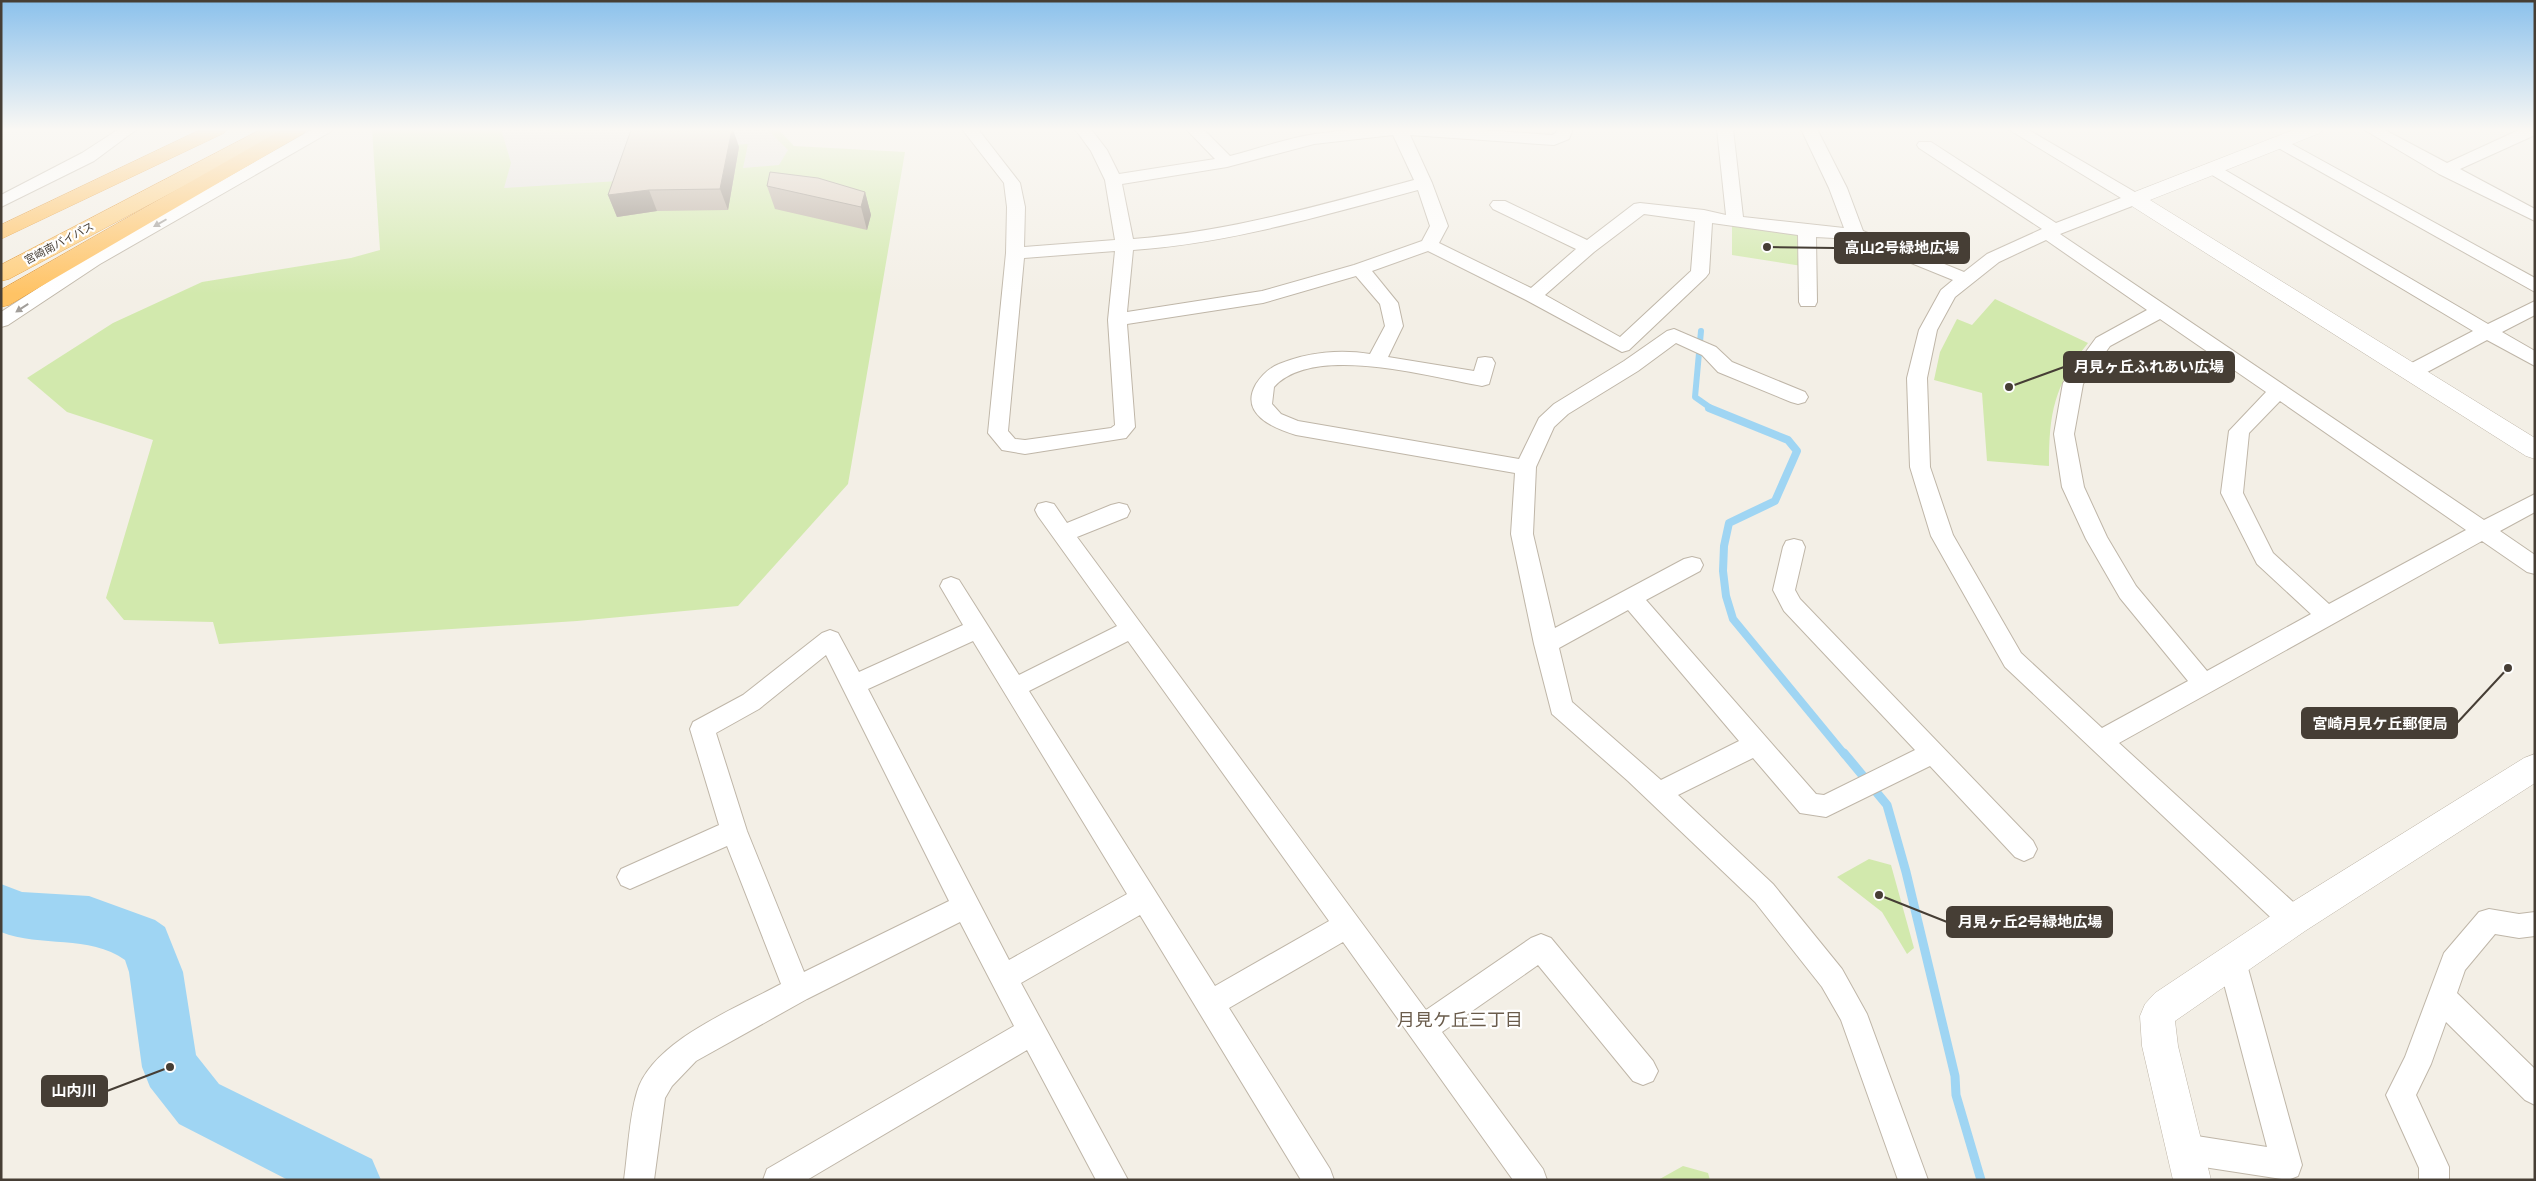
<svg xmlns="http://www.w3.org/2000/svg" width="2536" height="1181" font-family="'Public Sans','Noto Sans JP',sans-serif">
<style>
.green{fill:#d2e9ad}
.parking{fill:#e4e1de}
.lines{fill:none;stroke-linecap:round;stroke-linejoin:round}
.stream-far2{stroke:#9fd5f3;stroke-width:6}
.stream-far1{stroke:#9fd5f3;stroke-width:8}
.stream{stroke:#9fd5f3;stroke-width:9}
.river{fill:#9fd5f3;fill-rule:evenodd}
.minor-casing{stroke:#bfb6a8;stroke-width:2}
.tertiary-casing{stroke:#bfb6a8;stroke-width:1}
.trunk-casing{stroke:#e39730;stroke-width:1}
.motorway-casing{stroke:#e39730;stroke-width:1}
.minor{fill:#fff;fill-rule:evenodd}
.tertiary{fill:#fff;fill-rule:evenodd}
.trunk{fill:#ffce7c;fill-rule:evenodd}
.motorway{fill:#ffc365;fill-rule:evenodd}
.wall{fill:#bbafa3}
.shaded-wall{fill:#988f85}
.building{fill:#d9ccbe;stroke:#988f85}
.oneway{fill:#a29e9a}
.labels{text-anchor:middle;stroke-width:4.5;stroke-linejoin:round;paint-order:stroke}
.far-street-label{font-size:11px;fill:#463e35;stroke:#fff}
.near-neighbourhood-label{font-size:18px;fill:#6a5c4c;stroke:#fff}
.leader{fill:none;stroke:#463e35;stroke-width:2}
.callout-dot{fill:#463e35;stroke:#fff;stroke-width:2}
.callout{fill:#463e35;stroke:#463e35;stroke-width:2}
.callout-label{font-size:15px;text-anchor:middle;font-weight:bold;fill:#fff}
</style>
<rect width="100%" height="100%" fill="#f3efe6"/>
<path class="green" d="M 372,129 L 778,129 L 794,146 L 905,152 L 848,484 L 738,606 L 577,621 L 219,644 L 213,622 L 124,620 L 106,598 L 153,440 L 67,412 L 27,378 L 113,323 L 202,282 L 351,258 L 380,250 Z
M 1732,224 L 1796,233 L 1802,239 L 1802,266 L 1732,255 Z
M 1995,299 L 2088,343 C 2054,386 2049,412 2049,466 L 1987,461 L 1982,393 L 1934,380 L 1940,352 L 1957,319 L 1972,325 Z
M 1869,859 L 1891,865 L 1914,948 L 1907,954 L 1882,912 L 1837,877 Z
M 1683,1166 L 1708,1173 L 1710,1180 L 1658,1180 Z"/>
<path class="parking" d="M 501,129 L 551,129 L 552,132 L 622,129 L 767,129 L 788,150 L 779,165 L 743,168 L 748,144 L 698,147 L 619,181 L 504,188 L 511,163 Z"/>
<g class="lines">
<path class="stream-far2" d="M 1701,331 L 1695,397 L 1712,409"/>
<path class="stream-far1" d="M 1709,408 L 1788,440 L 1797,451 L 1775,501 L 1729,523 L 1724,546 L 1723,571 L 1726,596 L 1733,619 L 1845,755"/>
<path class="stream" d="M 1844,753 L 1887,805 L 1906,872 L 1955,1076 L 1956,1095 L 1981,1180"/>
<path class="river" d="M 1,884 L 22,892 L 89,896 L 155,920 L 165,927 L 183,972 L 196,1055 L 219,1084 L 372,1159 L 381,1180 L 288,1180 L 179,1124 L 150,1087 L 142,1067 L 129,972 L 125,960 C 89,934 41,948 1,932 Z"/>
<g class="minor-casing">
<path id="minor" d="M 119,129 L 137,129 L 94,161 L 1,207 L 1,195 L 82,153 Z
M 313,129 L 332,129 L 330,132 L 100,264 L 8,325 L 1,327 L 1,312 L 88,256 Z
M 962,129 L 978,129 L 1020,183 L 1025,207 L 1024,247 L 1115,240 L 1105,180 L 1091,151 L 1075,129 L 1091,129 L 1107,150 L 1119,174 L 1215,159 L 1186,129 L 1203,129 L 1230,156 C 1258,149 1287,138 1315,134 C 1394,123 1473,129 1552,135 L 1556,133 L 1557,129 L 1573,129 L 1569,139 L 1554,145 L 1410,135 L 1432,183 L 1448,226 L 1439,243 L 1531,288 L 1576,249 L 1493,209 L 1490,205 L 1493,201 L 1505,201 L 1587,240 L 1634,204 L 1640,203 L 1704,210 L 1726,215 L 1717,129 L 1733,129 L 1743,217 L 1844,228 L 1829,188 L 1801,129 L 1817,129 L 1847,188 L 1863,231 L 1964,272 L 1987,254 L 2042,229 L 1919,148 L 1917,145 L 1919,142 L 1931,142 L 2056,223 L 2121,198 L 2008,129 L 2027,129 L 2140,195 L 2143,199 L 2140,203 L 2060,234 L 2484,520 L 2535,494 L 2535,512 L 2500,531 L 2535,555 L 2535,574 L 2527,572 L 2482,541 L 2119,743 L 2303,911 L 2306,920 L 2303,929 L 2293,932 L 2283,929 L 2005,667 L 1931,536 L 1910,467 L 1907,378 L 1919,330 L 1941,290 L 1953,280 L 1852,239 L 1816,237 L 1817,302 L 1815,306 L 1801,306 L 1799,302 L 1798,235 L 1712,223 L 1709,273 L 1706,277 L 1629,350 L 1622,352 L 1526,300 L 1428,251 L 1372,271 L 1398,303 L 1403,326 L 1388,357 L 1474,371 L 1478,358 L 1485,357 L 1492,358 L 1495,363 L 1489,384 L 1482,386 C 1431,377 1313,343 1274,387 L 1272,404 L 1281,414 L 1298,421 L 1519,459 L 1539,418 L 1554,404 L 1624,361 L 1667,331 L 1674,329 L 1716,347 L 1732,362 L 1805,392 L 1808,397 L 1805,402 L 1798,404 L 1791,402 L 1718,372 L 1702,355 L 1676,343 L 1638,371 L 1568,414 L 1554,427 L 1536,467 L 1533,534 L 1555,628 L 1684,559 L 1692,557 L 1700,559 L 1703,565 L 1700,571 L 1646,600 L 1816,794 L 1824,795 L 1915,750 L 1784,611 L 1773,590 L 1783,547 L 1786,541 L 1794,539 L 1802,541 L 1805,547 L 1795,590 L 1800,599 L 2033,841 L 2037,849 L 2033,857 L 2024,861 L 2015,857 L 1930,766 L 1826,817 L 1800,813 L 1753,758 L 1678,795 L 1773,884 L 1842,969 L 1867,1014 L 1928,1180 L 1898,1180 L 1841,1020 L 1822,987 L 1755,902 L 1628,781 L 1552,714 L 1534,644 L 1511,534 L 1515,473 L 1296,435 C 1273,428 1239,414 1256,384 C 1262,375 1269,368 1279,364 C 1307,352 1341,349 1370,354 L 1385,326 L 1380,304 L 1356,276 L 1263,303 L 1127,324 L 1135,427 L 1126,438 L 1025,454 L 1002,450 L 988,433 L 1006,253 L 1007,207 L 1004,183 ZM 1393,135 L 1414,180 C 1321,205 1229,232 1133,239 L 1122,184 L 1227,167 L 1314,144 ZM 1418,190 L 1430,226 L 1422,241 L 1354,265 L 1262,291 L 1127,312 L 1133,250 C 1231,243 1324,215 1418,190 ZM 1644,214 L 1695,221 L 1691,271 L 1620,337 L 1545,295 L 1594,252 ZM 2046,240 L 2147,310 L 2096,338 L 2063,383 L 2054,434 L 2062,487 L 2086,539 L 2120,598 L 2188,681 L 2102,728 L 2021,653 L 1953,535 L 1930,467 L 1927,378 L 1937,330 L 1955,297 L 1999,262 ZM 1115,251 L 1108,320 L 1115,425 L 1111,428 L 1025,440 L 1015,439 L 1008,431 L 1024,258 ZM 2160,319 L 2266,392 L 2229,431 L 2221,493 L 2257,564 L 2311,614 L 2207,671 L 2136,586 L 2107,537 L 2084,487 L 2074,434 L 2083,384 L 2110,346 ZM 2280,401 L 2466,530 L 2329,604 L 2273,553 L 2243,493 L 2249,433 ZM 1628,610 L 1739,741 L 1661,780 L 1572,702 L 1559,648 Z
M 2363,129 L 2383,129 L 2447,163 L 2521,129 L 2535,129 L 2535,135 L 2460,169 L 2535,209 L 2535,221 L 2439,174 Z
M 2279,137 L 2535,278 L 2535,292 L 2273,145 L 2271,142 L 2273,139 Z
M 2213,163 L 2488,324 L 2535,301 L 2535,315 L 2502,332 L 2535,351 L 2535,366 L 2487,340 L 2418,377 L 2411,378 L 2404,377 L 2401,372 L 2404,367 L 2473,331 L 2207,172 L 2205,168 L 2207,164 Z
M 1046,502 L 1054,504 L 1067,523 L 1111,505 L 1119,503 L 1127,505 L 1130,511 L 1127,517 L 1077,537 L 1426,1010 L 1531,938 L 1541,934 L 1551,938 L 1653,1061 L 1658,1071 L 1653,1081 L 1643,1085 L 1633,1081 L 1538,965 L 1442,1032 L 1543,1169 L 1547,1180 L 1513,1180 L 1343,942 L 1229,1008 L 1330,1169 L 1334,1180 L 1301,1180 L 1140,915 L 1021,983 L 1128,1180 L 1096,1180 L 1027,1050 L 807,1180 L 763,1180 L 767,1169 L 1014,1026 L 960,922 L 807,999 L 696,1061 L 672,1086 L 665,1098 L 654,1180 L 624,1180 C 628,1152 629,1118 637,1092 C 652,1041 737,1008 781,984 L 727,846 L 630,889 L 621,885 L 617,877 L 621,869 L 719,825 L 690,729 L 693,722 L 743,695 L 822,633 L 830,630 L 838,633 L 859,672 L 963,625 L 940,586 L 943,580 L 951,577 L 959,580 L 1019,675 L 1117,626 L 1038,516 L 1035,510 L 1038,504 ZM 973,641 L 1127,894 L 1009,960 L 868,689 ZM 1128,641 L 1329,921 L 1215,986 L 1029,691 ZM 826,655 L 949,901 L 804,972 L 747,831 L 716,733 L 759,709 Z
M 2489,909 L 2519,914 L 2535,912 L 2535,936 L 2519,938 L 2495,934 L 2465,970 L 2457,993 L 2535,1069 L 2535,1105 L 2525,1100 L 2446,1022 L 2431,1064 L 2416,1095 L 2449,1167 L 2449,1180 L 2419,1180 L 2419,1168 L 2386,1095 L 2405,1057 L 2444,953 L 2479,912 Z
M 2232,948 L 2242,952 L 2246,961 L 2302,1165 L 2298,1176 L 2288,1180 L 2184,1164 L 2173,1160 L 2169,1149 L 2173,1138 L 2184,1134 L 2267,1147 L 2218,961 L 2222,952 Z"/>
</g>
<g class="tertiary-casing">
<path id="tertiary" d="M 2296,129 L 2323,129 L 2320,133 L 2150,200 L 2535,438 L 2535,459 L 2526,456 L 2127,203 L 2124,199 L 2127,195 Z
M 2535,754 L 2535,783 L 2305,931 L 2175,1021 L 2178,1046 L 2211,1180 L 2173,1180 L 2142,1046 L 2140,1016 L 2145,1004 L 2155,993 L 2281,909 L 2524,758 Z"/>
</g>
<g class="trunk-casing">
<path id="trunk" d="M 262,129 L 287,129 L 284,133 L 9,279 L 1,281 L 1,265 Z"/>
</g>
<g class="motorway-casing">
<path id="motorway" d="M 202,129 L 227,129 L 224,133 L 1,239 L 1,225 Z
M 283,129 L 307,129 L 304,133 L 9,305 L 1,307 L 1,290 Z"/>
</g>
<use href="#minor" class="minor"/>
<use href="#tertiary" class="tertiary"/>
<use href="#trunk" class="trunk"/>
<use href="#motorway" class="motorway"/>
</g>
<path class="wall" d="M 739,147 L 728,210 L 657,211 L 617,217 L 608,195 Z
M 767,186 L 865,192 L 871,215 L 867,230 L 775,209 Z"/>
<path class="shaded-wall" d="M 732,129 L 733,129 L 739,147 L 728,210 L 720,189 Z
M 649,190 L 657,211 L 617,217 L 608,195 Z
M 865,192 L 871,215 L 867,230 L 861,207 Z"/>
<path class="building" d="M 656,129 L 732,129 L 720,189 L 649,190 L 608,195 L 631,130 Z
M 770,172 L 818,178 L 865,192 L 861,207 L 767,186 Z"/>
<defs><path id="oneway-solid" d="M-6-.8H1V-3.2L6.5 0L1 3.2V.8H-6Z" transform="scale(1.25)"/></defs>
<g class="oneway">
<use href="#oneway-solid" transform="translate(160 223) rotate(150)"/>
<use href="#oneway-solid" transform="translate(22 308) rotate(147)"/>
</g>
<linearGradient id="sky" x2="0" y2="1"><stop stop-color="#8bc1ec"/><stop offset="0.44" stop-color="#faf8f4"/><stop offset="1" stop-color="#faf8f4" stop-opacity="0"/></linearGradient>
<rect width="2536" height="294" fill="url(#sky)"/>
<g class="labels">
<g class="far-street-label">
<text transform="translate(59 243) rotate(-28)" y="4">宮崎南バイパス</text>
</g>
<g class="near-neighbourhood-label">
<text x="1460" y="1026">月見ケ丘三丁目</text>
</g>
</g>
<path class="leader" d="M1767 247L1835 248M2009 387L2064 367M2508 668L2457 723M1879 895L1947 922M170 1067L107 1091"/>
<g class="callout-dot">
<circle cx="1767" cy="247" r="5"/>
<circle cx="2009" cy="387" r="5"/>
<circle cx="2508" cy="668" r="5"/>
<circle cx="1879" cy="895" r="5"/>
<circle cx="170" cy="1067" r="5"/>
</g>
<g class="callout">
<rect x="1835" y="233" width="134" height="30" rx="5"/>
<rect x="2064" y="352" width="170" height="30" rx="5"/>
<rect x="2302" y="708" width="155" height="30" rx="5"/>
<rect x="1947" y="907" width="165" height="30" rx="5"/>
<rect x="42" y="1076" width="65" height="30" rx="5"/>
</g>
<g class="callout-label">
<text x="1902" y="253">高山2号緑地広場</text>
<text x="2149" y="372">月見ヶ丘ふれあい広場</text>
<text x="2380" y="729">宮崎月見ケ丘郵便局</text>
<text x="2030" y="927">月見ヶ丘2号緑地広場</text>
<text x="74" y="1096">山内川</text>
</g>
<rect width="2536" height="1181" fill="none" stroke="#463e35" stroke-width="5"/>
</svg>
